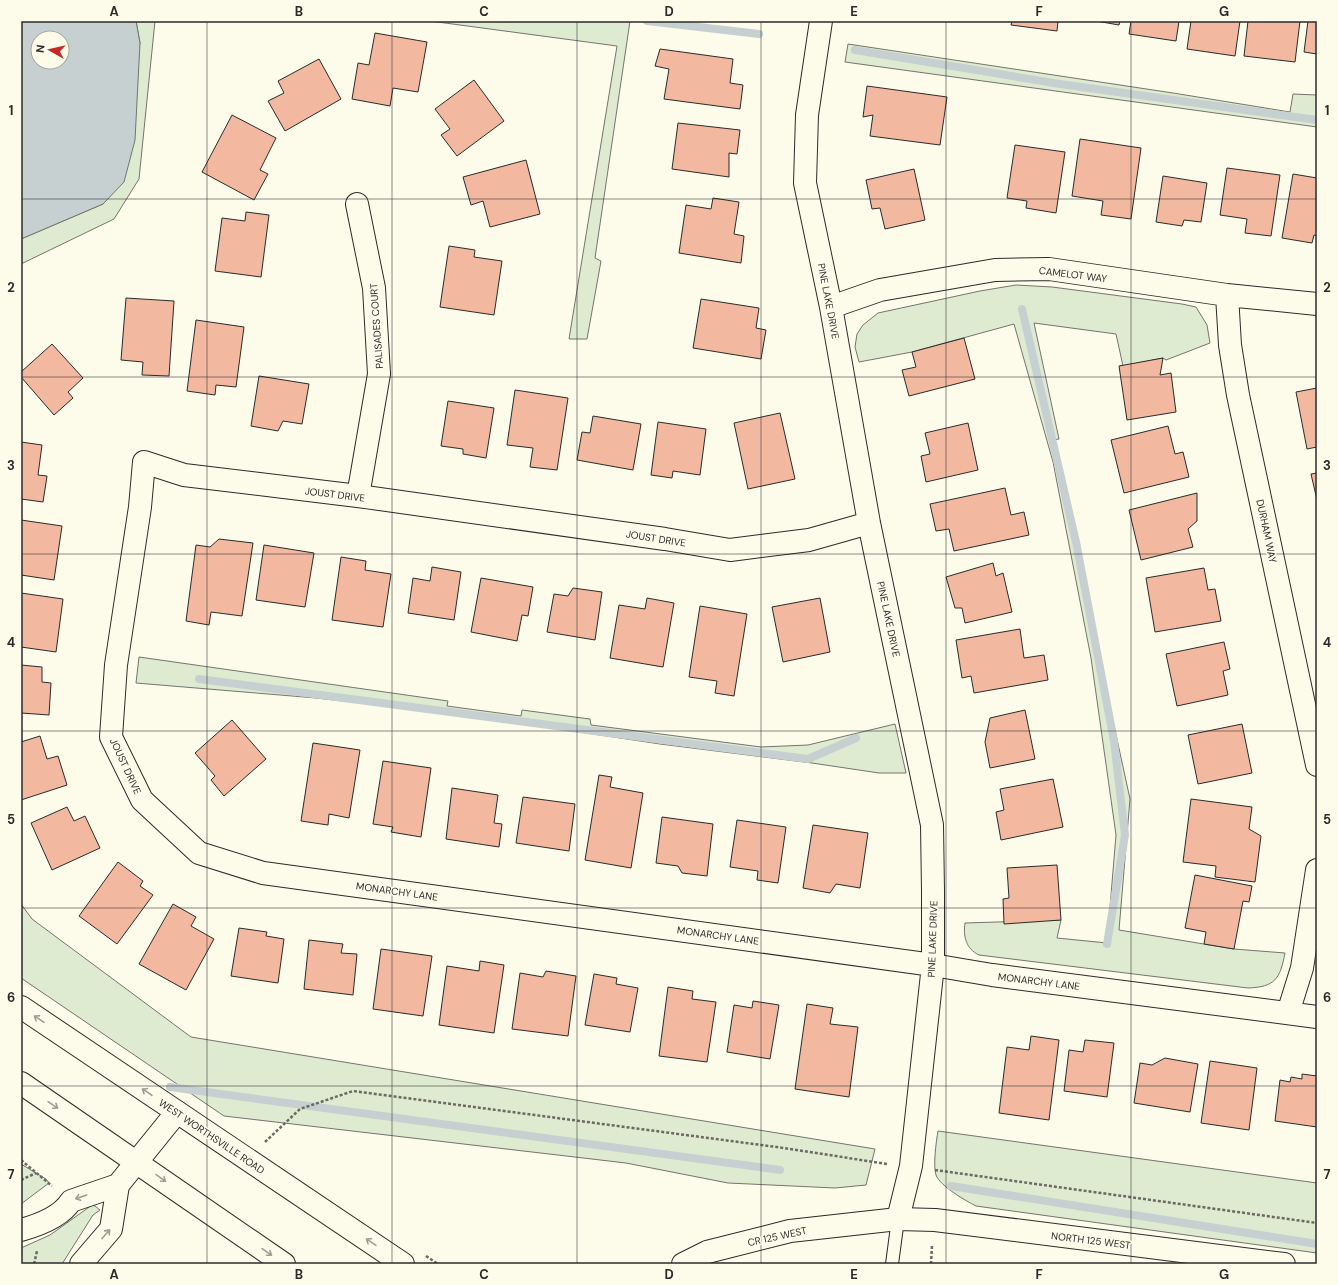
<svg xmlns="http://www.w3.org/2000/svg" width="1338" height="1285" font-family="'DM Sans',sans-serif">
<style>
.green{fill:#deebd1;stroke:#74746e}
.water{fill:#c7d0d0;stroke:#74746e;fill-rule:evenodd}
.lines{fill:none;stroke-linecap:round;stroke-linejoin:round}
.stream{stroke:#c7d0d0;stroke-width:8}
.building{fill:#f2b8a0;stroke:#2b2b2b}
.lane-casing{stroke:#2b2b2b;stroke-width:14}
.street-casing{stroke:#2b2b2b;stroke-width:24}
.secondary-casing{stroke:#2b2b2b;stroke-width:24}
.path{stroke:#6a6964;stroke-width:2.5;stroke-dasharray:3 2;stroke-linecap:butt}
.lane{stroke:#fdfbea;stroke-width:12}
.street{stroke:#fdfbea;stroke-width:22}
.secondary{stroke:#fdfbea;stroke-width:22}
.oneway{stroke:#9e9d94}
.grid{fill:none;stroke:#2b2b2b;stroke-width:1;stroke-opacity:0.55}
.labels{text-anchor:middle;stroke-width:3;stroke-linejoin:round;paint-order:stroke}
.street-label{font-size:10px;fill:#2b2b2b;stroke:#fdfbea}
.neatline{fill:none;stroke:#2b2b2b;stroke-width:1.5}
.grid-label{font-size:13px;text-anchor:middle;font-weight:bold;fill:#2b2b2b}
</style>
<rect width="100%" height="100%" fill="#fdfbea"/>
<path class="green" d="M 136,21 L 155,21 L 139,179 L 114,219 L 21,264 L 21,239 L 103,204 L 140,43 Z
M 430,21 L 630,21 L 595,258 L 601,261 L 587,339 L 569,339 L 617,46 Z
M 848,44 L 1173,93 L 1290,112 L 1293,94 L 1317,95 L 1317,127 L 845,62 Z
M 1016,285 L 1052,287 L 1182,304 L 1196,307 L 1207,325 L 1210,343 L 1166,360 L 1163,358 L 1123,366 L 1116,334 L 1034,323 L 1059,439 L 1052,440 L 1130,799 L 1119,930 L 1234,949 L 1285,953 C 1280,979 1275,987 1248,988 L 979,955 C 966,949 963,936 965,923 L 1061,920 L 1057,938 L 1107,943 L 1116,835 L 1091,658 L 1053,462 L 1014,324 L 912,352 L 859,362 L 855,347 L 857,334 L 863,325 L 878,313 L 980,291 Z
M 139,657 L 448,701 L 447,706 L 521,716 L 522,710 L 590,719 L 591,725 L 761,747 L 808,745 L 895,724 L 906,773 L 879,773 L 812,763 L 660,744 L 459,714 L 316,698 L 136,683 Z
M 21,904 L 32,919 L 191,1037 L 875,1149 L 866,1185 L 835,1188 L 728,1183 L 626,1163 L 224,1116 L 21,978 Z
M 938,1131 L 1317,1183 L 1317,1253 L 976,1206 C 966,1201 940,1186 936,1175 C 933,1166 936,1142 938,1131 Z
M 21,1164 L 46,1179 L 49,1183 L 21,1204 Z
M 92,1205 L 95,1206 L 100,1210 L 93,1215 L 62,1264 L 21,1264 L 21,1248 L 50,1235 Z"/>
<path class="water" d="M 21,21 L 136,21 L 140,43 L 135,140 L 124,182 L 103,204 L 21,239 ZM 38,38 L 62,38 L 62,62 L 38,62 Z"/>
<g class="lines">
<path class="stream" d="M 647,21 L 759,34
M 855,50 L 1060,84 L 1317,120
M 1022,309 L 1076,542 L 1114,741 L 1125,835 L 1107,944
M 199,679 L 808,759 L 856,738
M 170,1087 L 780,1170
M 951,1186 L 1317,1244"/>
</g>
<path class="building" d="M 1012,21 L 1058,21 L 1057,31 L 1011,25 Z
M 1096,21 L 1120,21 L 1119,25 Z
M 1131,21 L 1179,21 L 1176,41 L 1129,34 Z
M 1191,21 L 1240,21 L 1235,56 L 1187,49 Z
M 1248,21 L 1300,21 L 1295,62 L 1244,56 Z
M 1308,21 L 1317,21 L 1317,54 L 1304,52 Z
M 375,33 L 427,42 L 418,92 L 393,88 L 390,106 L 352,99 L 358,63 L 369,65 Z
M 660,49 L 733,59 L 730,83 L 743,85 L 740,109 L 664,99 L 669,69 L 655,66 Z
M 319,59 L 341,99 L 285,131 L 268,101 L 284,93 L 278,81 Z
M 474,80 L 504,121 L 457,156 L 441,135 L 450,129 L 435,109 Z
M 867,86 L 947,97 L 940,145 L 870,136 L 873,115 L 863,117 Z
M 232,115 L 276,138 L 260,170 L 268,174 L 254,200 L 202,172 Z
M 678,123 L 740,130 L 737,154 L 729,153 L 729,177 L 672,169 Z
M 1080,139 L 1141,148 L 1131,219 L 1101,215 L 1103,201 L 1072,196 Z
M 1015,145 L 1065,152 L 1056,213 L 1026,208 L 1027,201 L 1007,198 Z
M 526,160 L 540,214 L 490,227 L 483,201 L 471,205 L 463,177 Z
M 1227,168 L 1280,175 L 1271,236 L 1245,233 L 1247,219 L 1220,215 Z
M 914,169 L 925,220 L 885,229 L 880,208 L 872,209 L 866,180 Z
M 1293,174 L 1317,178 L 1317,236 L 1314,235 L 1312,243 L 1282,238 Z
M 1163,176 L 1207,183 L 1201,222 L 1184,220 L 1182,226 L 1156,222 Z
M 713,198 L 739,202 L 734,234 L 744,236 L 741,263 L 679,253 L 686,205 L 711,209 Z
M 246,212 L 269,215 L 261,277 L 215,271 L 222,218 L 245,221 Z
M 449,246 L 475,250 L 474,257 L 502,261 L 494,315 L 440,307 Z
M 126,298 L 174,301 L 169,376 L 142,375 L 143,362 L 121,360 Z
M 701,299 L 759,308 L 756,328 L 766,330 L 761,359 L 693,348 Z
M 196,320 L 244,327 L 236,387 L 216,385 L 215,395 L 187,391 Z
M 964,338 L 975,379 L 909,396 L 902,370 L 916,367 L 912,352 Z
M 52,344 L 83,378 L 68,392 L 73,398 L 54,415 L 21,377 L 21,372 Z
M 1163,358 L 1160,375 L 1171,373 L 1176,412 L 1127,420 L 1119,366 Z
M 259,376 L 309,384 L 302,424 L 283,421 L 278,431 L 251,426 Z
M 1317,388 L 1317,447 L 1307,449 L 1296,392 Z
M 515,390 L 568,398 L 557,470 L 530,467 L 533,448 L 507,445 Z
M 448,401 L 494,408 L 486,458 L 463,454 L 463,449 L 441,446 Z
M 780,413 L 795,479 L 748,489 L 734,423 Z
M 593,416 L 641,424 L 633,470 L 577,460 L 582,432 L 590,433 Z
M 658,422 L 706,429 L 700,475 L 673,471 L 672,478 L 651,475 Z
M 968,423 L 978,470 L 926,482 L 921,456 L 930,454 L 925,433 Z
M 1168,426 L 1175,454 L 1183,452 L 1189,477 L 1124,493 L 1111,440 Z
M 21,442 L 42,445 L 38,475 L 47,476 L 43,502 L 21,499 Z
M 1317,473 L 1317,500 L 1311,474 Z
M 1005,488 L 1011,515 L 1024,512 L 1029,535 L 954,551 L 949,529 L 936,531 L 930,504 Z
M 1197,493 L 1197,521 L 1188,529 L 1193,547 L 1141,560 L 1129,510 Z
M 21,520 L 62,526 L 54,580 L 21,575 Z
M 219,539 L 253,543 L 242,616 L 211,612 L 209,625 L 186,621 L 196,545 L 210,547 Z
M 264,545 L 314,553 L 305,607 L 256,600 Z
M 341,557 L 366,561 L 365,570 L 391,574 L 383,627 L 332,620 Z
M 993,563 L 996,576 L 1003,573 L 1012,612 L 965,623 L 962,608 L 955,608 L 946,577 Z
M 432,567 L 461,572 L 454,620 L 408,613 L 413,578 L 430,581 Z
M 1204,568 L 1208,590 L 1215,589 L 1221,621 L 1155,632 L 1146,578 Z
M 481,578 L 533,587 L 528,616 L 522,615 L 517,641 L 471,632 Z
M 573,588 L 602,592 L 595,640 L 547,632 L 554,594 L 568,596 Z
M 21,593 L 63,599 L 56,652 L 21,647 Z
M 647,598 L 674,603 L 663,667 L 610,658 L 619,605 L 645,609 Z
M 820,598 L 830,652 L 783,662 L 772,607 Z
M 700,606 L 747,614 L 734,696 L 715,693 L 717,681 L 689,677 Z
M 1020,629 L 1024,658 L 1044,655 L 1048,680 L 974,693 L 971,676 L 962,678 L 956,640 Z
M 1224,642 L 1230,669 L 1223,671 L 1228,695 L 1177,706 L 1166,654 Z
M 21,665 L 42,667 L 42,682 L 51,683 L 49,715 L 21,713 Z
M 1025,710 L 1035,759 L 990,768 L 985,742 L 990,718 Z
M 232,720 L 266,759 L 224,796 L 211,780 L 215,776 L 195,753 Z
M 1242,724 L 1252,773 L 1198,784 L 1188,735 Z
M 40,736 L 47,759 L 58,756 L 67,785 L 21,800 L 21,742 Z
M 313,743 L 360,750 L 349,818 L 329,814 L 328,825 L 301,821 Z
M 383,761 L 431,768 L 421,837 L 391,832 L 393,827 L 373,824 Z
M 599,775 L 612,777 L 610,787 L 643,793 L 631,868 L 585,860 Z
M 1053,779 L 1063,827 L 1001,840 L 996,812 L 1004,810 L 1000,789 Z
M 452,788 L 498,795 L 494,823 L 502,824 L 499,847 L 446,839 Z
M 523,797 L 575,804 L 569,851 L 516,843 Z
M 1191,799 L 1252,807 L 1249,829 L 1261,836 L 1255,882 L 1215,877 L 1216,866 L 1183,862 Z
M 67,807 L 74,821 L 85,816 L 100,848 L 52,870 L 31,823 Z
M 662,817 L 713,824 L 707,876 L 682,873 L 678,866 L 656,863 Z
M 737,820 L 786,827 L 778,883 L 757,880 L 758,871 L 730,867 Z
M 813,825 L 868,833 L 860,888 L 836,884 L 830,893 L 803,888 Z
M 118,862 L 143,881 L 140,886 L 153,895 L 117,944 L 79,916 Z
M 1057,865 L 1061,920 L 1004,924 L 1003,899 L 1009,898 L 1007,868 Z
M 1195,875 L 1252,886 L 1249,902 L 1243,901 L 1234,949 L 1204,944 L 1206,932 L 1185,928 Z
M 173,904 L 196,917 L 191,926 L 214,939 L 186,990 L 139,964 Z
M 239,928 L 267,932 L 266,936 L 284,939 L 278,983 L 231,976 Z
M 309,940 L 343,944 L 341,953 L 357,954 L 353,995 L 304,989 Z
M 381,949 L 432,956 L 423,1016 L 373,1009 Z
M 480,961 L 504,965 L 494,1033 L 439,1025 L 447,966 L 479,971 Z
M 546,971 L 576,976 L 568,1036 L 512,1029 L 520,973 L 543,977 Z
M 594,974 L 617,978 L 616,984 L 638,988 L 630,1032 L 585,1025 Z
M 668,987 L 693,991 L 692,999 L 716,1002 L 707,1062 L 659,1056 Z
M 753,1001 L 779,1005 L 770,1059 L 727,1052 L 734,1005 L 752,1008 Z
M 807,1004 L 833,1008 L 830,1024 L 858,1027 L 849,1097 L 795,1089 Z
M 1031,1036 L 1059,1040 L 1049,1120 L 999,1113 L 1007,1047 L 1029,1050 Z
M 1085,1040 L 1114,1043 L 1107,1097 L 1064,1091 L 1069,1050 L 1083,1052 Z
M 1165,1058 L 1198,1064 L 1190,1112 L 1134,1103 L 1140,1063 L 1152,1065 Z
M 1210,1061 L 1257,1068 L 1249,1130 L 1201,1123 Z
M 1302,1074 L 1317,1076 L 1317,1127 L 1275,1121 L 1280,1080 L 1290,1082 L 1291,1077 L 1302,1079 Z"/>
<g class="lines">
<g class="lane-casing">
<path id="lane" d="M 892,1264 L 898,1219"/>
</g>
<g class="street-casing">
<path id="street" d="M 821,21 L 807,115 L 805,183 L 831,307 L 869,523 L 932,825 L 933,891 L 933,965 L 911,1166 L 898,1219
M 357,204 L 374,288 L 379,374 L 358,496
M 1227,295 L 1230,345 L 1238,395 L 1317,765
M 831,307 L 880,290 L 995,270 L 1049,269 L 1227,295 L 1317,304
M 869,523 L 809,540 L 730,550 L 665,539 L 358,496 L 184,475 L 144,462 L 140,507 L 116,665 L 111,737 L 142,800 L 199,853 L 263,873 L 933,965 L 992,975 L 1317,1017
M 1288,1013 L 1302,968 L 1317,870
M 21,1230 C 39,1225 61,1217 71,1201 L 118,1185
M 81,1264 L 111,1229 L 118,1185 L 177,1112"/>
</g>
<g class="secondary-casing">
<path id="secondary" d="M 21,1007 L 403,1264
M 21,1083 L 284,1264
M 683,1264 L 707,1252 L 790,1231 L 898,1219 L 935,1220 L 1284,1264"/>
</g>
<path class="path" d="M 265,1142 L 300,1109 L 353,1091 L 784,1148 L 887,1164
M 21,1160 L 52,1186
M 935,1170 L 1317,1223
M 21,1180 L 36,1173
M 426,1256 L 438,1264
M 34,1264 L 37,1251
M 931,1264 L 932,1245"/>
<use href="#lane" class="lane"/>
<use href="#street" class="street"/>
<use href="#secondary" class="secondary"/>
</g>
<defs><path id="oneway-shaft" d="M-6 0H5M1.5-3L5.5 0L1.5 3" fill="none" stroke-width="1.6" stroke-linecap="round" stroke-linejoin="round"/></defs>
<g class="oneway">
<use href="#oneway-shaft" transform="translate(39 1019) rotate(-146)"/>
<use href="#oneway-shaft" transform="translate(147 1092) rotate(-146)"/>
<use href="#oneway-shaft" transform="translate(53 1105) rotate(34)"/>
<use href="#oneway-shaft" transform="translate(161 1178) rotate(35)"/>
<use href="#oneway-shaft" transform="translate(81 1197) rotate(161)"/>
<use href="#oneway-shaft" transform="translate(106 1234) rotate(-49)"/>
<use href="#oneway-shaft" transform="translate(371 1242) rotate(-146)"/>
<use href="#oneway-shaft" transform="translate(267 1252) rotate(35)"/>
</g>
<path class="grid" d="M 207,21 L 207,1264M 392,21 L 392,1264M 577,21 L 577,1264M 761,21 L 761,1264M 946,21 L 946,1264M 1131,21 L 1131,1264M 21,199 L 1317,199M 21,377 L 1317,377M 21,554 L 1317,554M 21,731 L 1317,731M 21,908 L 1317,908M 21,1086 L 1317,1086"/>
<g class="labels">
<g class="street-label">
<text transform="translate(1073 274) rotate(7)" y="4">CAMELOT WAY</text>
<text transform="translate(829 301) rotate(79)" y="4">PINE LAKE DRIVE</text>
<text transform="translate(376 326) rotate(-94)" y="4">PALISADES COURT</text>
<text transform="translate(335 494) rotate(7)" y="4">JOUST DRIVE</text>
<text transform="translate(1267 531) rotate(78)" y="4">DURHAM WAY</text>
<text transform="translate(656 538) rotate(9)" y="4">JOUST DRIVE</text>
<text transform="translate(889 619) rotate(78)" y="4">PINE LAKE DRIVE</text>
<text transform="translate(126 766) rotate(65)" y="4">JOUST DRIVE</text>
<text transform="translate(397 891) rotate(8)" y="4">MONARCHY LANE</text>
<text transform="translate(718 935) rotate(8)" y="4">MONARCHY LANE</text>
<text transform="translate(932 939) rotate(-88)" y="4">PINE LAKE DRIVE</text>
<text transform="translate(1039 981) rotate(7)" y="4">MONARCHY LANE</text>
<text transform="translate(212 1136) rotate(34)" y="4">WEST WORTHSVILLE ROAD</text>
<text transform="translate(777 1236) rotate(-12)" y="4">CR 125 WEST</text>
<text transform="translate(1091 1240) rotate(7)" y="4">NORTH 125 WEST</text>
</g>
</g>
<rect width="1338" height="1285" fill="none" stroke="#fdfbea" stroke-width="44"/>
<g transform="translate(50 50) rotate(278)"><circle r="19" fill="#fdfbea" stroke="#a9a89e"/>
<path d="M0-3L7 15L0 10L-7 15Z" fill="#c62828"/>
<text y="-6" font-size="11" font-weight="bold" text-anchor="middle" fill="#2b2b2b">N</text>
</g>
<rect x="22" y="22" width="1294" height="1241" class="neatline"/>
<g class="grid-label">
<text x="114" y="16">A</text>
<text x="299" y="16">B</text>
<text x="484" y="16">C</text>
<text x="669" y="16">D</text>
<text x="854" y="16">E</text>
<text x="1039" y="16">F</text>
<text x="1224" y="16">G</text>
<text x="11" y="115">1</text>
<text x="1327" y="115">1</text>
<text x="11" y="292">2</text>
<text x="1327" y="292">2</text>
<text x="11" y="470">3</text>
<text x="1327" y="470">3</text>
<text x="11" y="647">4</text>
<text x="1327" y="647">4</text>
<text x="11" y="824">5</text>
<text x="1327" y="824">5</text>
<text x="11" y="1002">6</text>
<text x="1327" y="1002">6</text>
<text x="11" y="1179">7</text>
<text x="1327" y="1179">7</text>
<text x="114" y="1279">A</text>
<text x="299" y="1279">B</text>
<text x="484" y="1279">C</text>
<text x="669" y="1279">D</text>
<text x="854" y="1279">E</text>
<text x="1039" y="1279">F</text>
<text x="1224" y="1279">G</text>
</g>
</svg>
